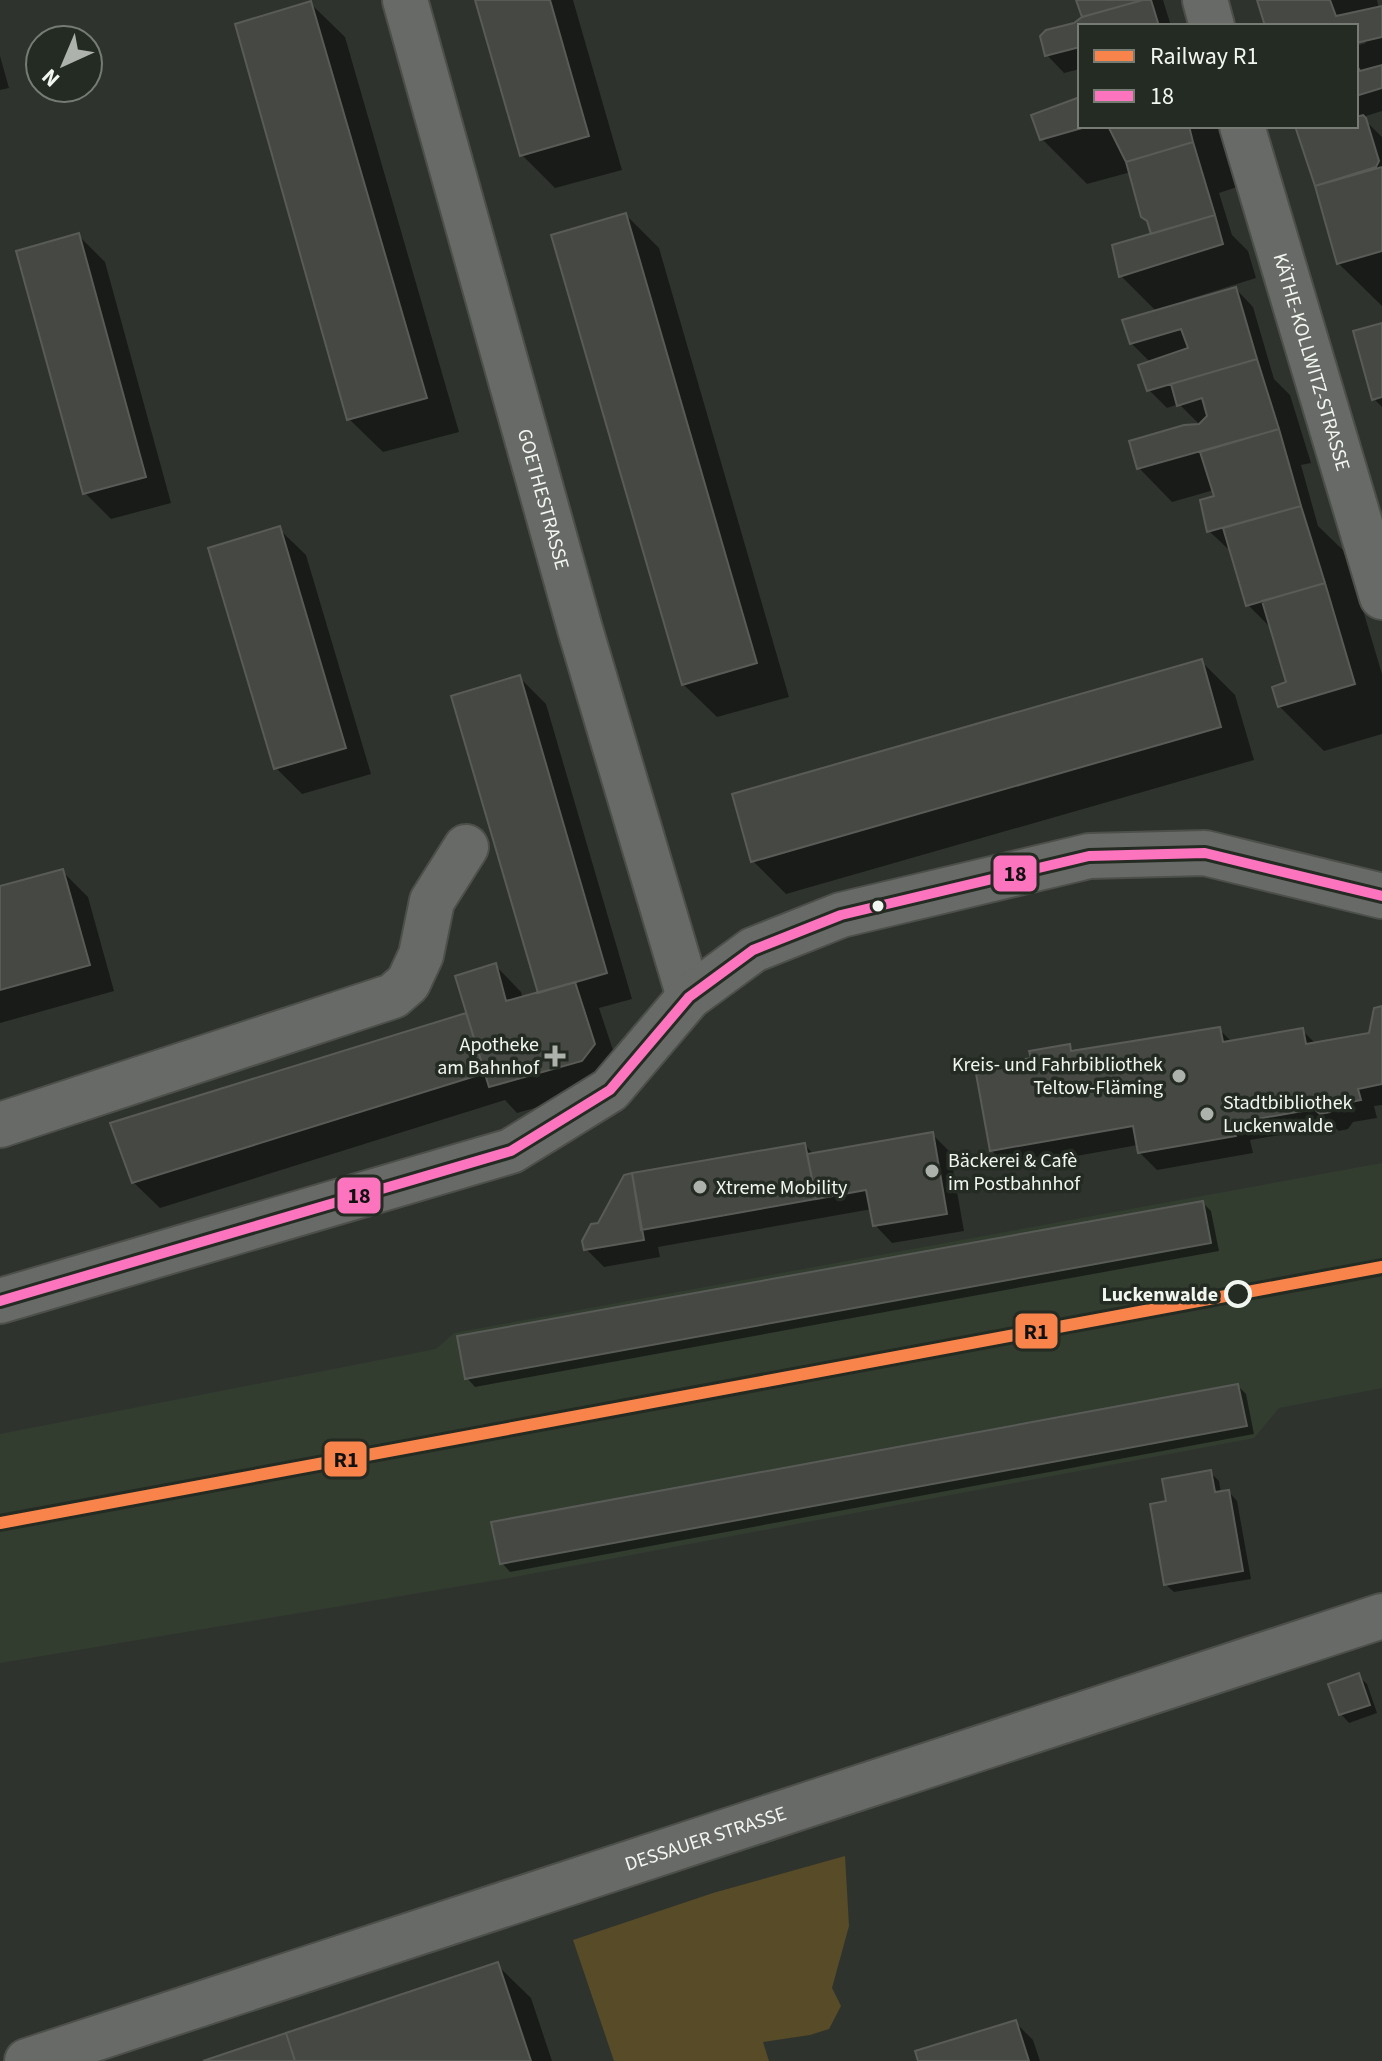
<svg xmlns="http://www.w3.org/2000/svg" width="1382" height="2061" font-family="'Source Sans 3',sans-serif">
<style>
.built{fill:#323d30}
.green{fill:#574b28}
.shadow{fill:#0007}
.building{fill:#464844;stroke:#595b57;stroke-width:2}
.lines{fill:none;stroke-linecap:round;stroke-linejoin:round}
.minor-casing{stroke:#4c4f4a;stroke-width:48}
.minor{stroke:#676a66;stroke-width:44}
.bus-1-casing{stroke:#242b22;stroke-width:16}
.bus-1{stroke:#fc73be;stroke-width:10}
.rail-1-casing{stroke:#242b22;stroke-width:18}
.rail-1{stroke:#f8844c;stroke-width:12}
.bus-dot{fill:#f2f6f0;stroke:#242b22;stroke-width:3}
.poi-dot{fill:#aeb2ac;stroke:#242b22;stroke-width:3}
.stop-dot{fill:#242b22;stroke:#f2f6f0;stroke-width:4}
.labels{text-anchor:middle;stroke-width:7;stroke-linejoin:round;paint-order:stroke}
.street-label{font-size:20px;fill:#f2f6f0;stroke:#242b22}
.poi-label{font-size:20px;fill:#f2f6f0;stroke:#242b22;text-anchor:start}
.stop-label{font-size:20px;font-weight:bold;fill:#f2f6f0;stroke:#242b22;text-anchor:end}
.line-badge{stroke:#242b22;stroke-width:3}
.pale-badge-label{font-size:22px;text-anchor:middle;font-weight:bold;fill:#111}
</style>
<rect width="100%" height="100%" fill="#2f332e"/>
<path class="built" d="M 1382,1163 L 1382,1388 L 1279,1408 L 1254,1438 L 509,1578 L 0,1663 L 0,1434 L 436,1349 L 454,1333 Z"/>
<path class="green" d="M 845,1856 L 849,1926 L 832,1988 L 841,2006 L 829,2029 L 810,2035 L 763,2042 L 769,2061 L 614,2061 L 573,1940 L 713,1893 Z"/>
<path class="shadow" d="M 477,0 L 573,0 L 622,170 L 555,188 L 522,155 Z
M 1078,0 L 1163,0 L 1171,26 L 1080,26 L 1080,69 L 1064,73 L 1047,55 L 1084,18 Z
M 1259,0 L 1377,0 L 1379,9 L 1382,9 L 1382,111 L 1366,116 L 1367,122 L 1382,137 L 1382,306 L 1338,263 L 1298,126 L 1356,126 L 1356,46 L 1366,43 L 1363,40 L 1356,42 L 1356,26 L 1267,26 Z
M 311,4 L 345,37 L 459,432 L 383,452 L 349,419 Z
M 0,56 L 9,88 L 0,90 Z
M 1080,99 L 1080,126 L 1220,126 L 1237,187 L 1219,193 L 1232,235 L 1248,251 L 1256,278 L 1186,300 L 1188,303 L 1236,289 L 1253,307 L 1274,379 L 1290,395 L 1311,463 L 1301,465 L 1318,526 L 1346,553 L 1382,674 L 1382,734 L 1324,751 L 1279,706 L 1289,684 L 1273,630 L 1248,605 L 1231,547 L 1227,548 L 1209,531 L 1216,498 L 1214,490 L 1172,502 L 1139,468 L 1201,426 L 1179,404 L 1167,408 L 1149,390 L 1151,363 L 1131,343 L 1157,312 L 1121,276 L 1153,235 L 1131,172 L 1087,184 L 1042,139 Z
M 626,215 L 659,248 L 789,697 L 717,717 L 683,684 Z
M 78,235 L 105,262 L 171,503 L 111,519 L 85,493 Z
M 1382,325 L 1382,407 L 1374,399 Z
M 279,529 L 306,555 L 371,774 L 302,794 L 276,768 Z
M 1202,662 L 1235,695 L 1254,760 L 786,894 L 753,861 Z
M 520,678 L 546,704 L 632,999 L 599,1008 L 620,1071 L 608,1087 L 517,1113 L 505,1100 L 160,1208 L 133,1182 L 113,1124 L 469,1015 L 495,965 L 521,992 L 523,999 L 540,994 Z
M 62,871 L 88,897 L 114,991 L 0,1023 L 0,888 Z
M 1382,1008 L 1382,1105 L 1374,1106 L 1377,1118 L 1353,1122 L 1348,1129 L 1339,1131 L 1333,1126 L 1250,1140 L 1253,1153 L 1157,1170 L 1139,1152 L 1138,1145 L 1009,1168 L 992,1151 L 1033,1060 L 1069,1046 L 1075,1052 L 1219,1029 L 1232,1042 L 1302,1030 L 1316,1044 L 1371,1035 Z
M 932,1134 L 950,1152 L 964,1231 L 892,1243 L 875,1225 L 872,1209 L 658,1247 L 660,1257 L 604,1267 L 586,1249 L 805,1145 L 814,1155 Z
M 1203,1203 L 1211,1211 L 1219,1251 L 475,1387 L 467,1378 Z
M 1238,1386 L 1246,1394 L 1254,1434 L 510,1572 L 502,1563 Z
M 1210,1472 L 1219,1481 L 1221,1493 L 1229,1492 L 1237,1501 L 1251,1579 L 1174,1592 L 1165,1584 L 1168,1503 Z
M 1358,1676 L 1367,1684 L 1377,1713 L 1349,1723 L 1341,1714 Z
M 497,1965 L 531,1998 L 552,2061 L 209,2061 Z
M 1015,2022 L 1033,2040 L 1040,2061 L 920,2061 Z"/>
<path class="building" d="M 475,0 L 550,0 L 589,136 L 520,156 Z
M 1076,0 L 1143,0 L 1082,17 Z
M 1143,0 L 1151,0 L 1159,26 L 1080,26 L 1080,47 L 1045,56 L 1040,36 L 1046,30 L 1074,23 L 1082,17 Z
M 1257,0 L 1330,0 L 1336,16 L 1382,6 L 1382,37 L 1356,43 L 1356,26 L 1265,26 Z
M 311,1 L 427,398 L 347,420 L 235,24 Z
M 1356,64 L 1360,71 L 1382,65 L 1382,88 L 1356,96 Z
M 1080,97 L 1080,126 L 1089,126 L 1040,140 L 1031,115 Z
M 1363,115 L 1366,118 L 1379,161 L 1376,167 L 1315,186 L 1295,126 L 1356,126 L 1356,117 Z
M 1108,126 L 1189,126 L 1193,142 L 1126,162 Z
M 1193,142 L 1215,215 L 1151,234 L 1147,221 L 1141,217 L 1126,162 Z
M 1382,167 L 1382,251 L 1337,264 L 1315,186 Z
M 626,213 L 757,663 L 682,685 L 551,235 Z
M 1215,215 L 1223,244 L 1119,277 L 1112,245 Z
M 79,233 L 146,477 L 83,494 L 16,251 Z
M 1236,287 L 1257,359 L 1147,391 L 1138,365 L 1188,348 L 1181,329 L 1130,344 L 1122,320 Z
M 1382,323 L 1382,397 L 1372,400 L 1353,331 Z
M 1257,359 L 1279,429 L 1137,469 L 1129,441 L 1184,425 L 1199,424 L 1207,416 L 1202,398 L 1177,406 L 1171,384 Z
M 1279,429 L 1301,506 L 1207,532 L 1200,500 L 1214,496 L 1200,452 Z
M 1301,506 L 1325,583 L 1246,606 L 1223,528 Z
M 280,526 L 346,748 L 274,769 L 208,548 Z
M 1325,583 L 1355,684 L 1278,707 L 1272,687 L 1286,682 L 1262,601 Z
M 1202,659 L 1221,727 L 751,862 L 732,794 Z
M 520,675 L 607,973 L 538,993 L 451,696 Z
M 63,869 L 90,965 L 0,990 L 0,886 Z
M 496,963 L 506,1001 L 575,982 L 595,1044 L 582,1061 L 489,1087 L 455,976 Z
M 1382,1006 L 1382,1084 L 1358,1089 L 1361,1100 L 1335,1105 L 1330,1112 L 1320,1114 L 1314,1109 L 1234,1123 L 1236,1136 L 1138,1153 L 1133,1126 L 990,1151 L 975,1068 L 1031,1058 L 1029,1051 L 1070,1044 L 1071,1051 L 1220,1027 L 1223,1042 L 1303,1028 L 1306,1044 L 1369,1033 L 1374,1008 Z
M 466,1013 L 485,1073 L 132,1183 L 110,1123 Z
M 933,1132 L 947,1214 L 873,1226 L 866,1190 L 816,1199 L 807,1154 Z
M 805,1143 L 816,1199 L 641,1230 L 632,1173 Z
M 632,1173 L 644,1240 L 584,1250 L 582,1241 L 591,1224 L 598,1223 L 624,1175 Z
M 1203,1201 L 1211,1243 L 465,1379 L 457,1336 Z
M 1238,1384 L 1247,1426 L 500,1564 L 491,1522 Z
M 1211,1470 L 1215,1492 L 1229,1490 L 1243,1571 L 1164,1585 L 1150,1504 L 1166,1501 L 1162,1479 Z
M 1359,1673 L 1370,1705 L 1339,1715 L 1328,1684 Z
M 498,1962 L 531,2061 L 295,2061 L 286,2033 Z
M 1016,2020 L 1029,2061 L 918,2061 L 915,2051 Z
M 286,2033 L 295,2061 L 203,2061 Z"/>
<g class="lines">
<g class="minor-casing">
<g id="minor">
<path id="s1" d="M 405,0 L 580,629 L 689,997"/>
<path d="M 1205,0 L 1212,26"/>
<path id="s2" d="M 1242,126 L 1382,597"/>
<path d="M 0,1125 L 393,996 L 408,983 L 421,955 L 432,901 L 466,847"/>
<path d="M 0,1301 L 511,1151 L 610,1090 L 689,997 L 753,950 L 841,915 L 1089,856 L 1205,853 L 1382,896"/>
<path id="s3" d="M 27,2061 L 1382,1616"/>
</g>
</g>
<use href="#minor" class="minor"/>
<g class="bus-1-casing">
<path id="bus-1" d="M 0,1301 L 511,1151 L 610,1090 L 689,997 L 753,950 L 841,915 L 1089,856 L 1205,853 L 1382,896"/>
</g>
<use href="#bus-1" class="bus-1"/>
<g class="rail-1-casing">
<path id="rail-1" d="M 0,1523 L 1382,1267"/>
</g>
<use href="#rail-1" class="rail-1"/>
</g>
<circle class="bus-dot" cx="878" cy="906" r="7"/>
<g class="poi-dot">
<path d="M551 1044h8v8h8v8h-8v8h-8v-8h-8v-8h8z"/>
<circle cx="1179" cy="1076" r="8"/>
<circle cx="1207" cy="1114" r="8"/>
<circle cx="932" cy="1171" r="8"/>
<circle cx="700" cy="1187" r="8"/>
</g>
<circle class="stop-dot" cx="1238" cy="1294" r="12"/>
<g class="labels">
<g class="street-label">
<text dy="7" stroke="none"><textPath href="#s2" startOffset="246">KÄTHE-KOLLWITZ-STRASSE</textPath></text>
<text dy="7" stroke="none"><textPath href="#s1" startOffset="518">GOETHESTRASSE</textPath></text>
<text dy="7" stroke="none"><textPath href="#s3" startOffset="714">DESSAUER STRASSE</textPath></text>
</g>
<g class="poi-label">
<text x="539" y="1051" text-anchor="end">Apotheke<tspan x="539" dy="23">am Bahnhof</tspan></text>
<text x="1163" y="1071" text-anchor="end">Kreis- und Fahrbibliothek<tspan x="1163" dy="23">Teltow-Fläming</tspan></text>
<text x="1223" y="1109">Stadtbibliothek<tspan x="1223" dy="23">Luckenwalde</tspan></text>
<text x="948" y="1167">Bäckerei &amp; Cafè<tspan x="948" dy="23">im Postbahnhof</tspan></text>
<text x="716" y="1194">Xtreme Mobility</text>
</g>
<g class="stop-label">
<text x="1218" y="1301">Luckenwalde</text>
</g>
</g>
<g class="line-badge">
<rect x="992" y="854" width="46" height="39" rx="8" fill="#fc73be"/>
<rect x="336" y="1176" width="46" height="39" rx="8" fill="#fc73be"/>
<rect x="1014" y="1312" width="45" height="38" rx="8" fill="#f8844c"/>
<rect x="323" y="1440" width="45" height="38" rx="8" fill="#f8844c"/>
</g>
<g class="pale-badge-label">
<text x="1015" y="881">18</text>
<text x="359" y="1203">18</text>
<text x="1036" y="1339">R1</text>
<text x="346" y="1467">R1</text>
</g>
<rect x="1078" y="24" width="280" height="104" fill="#242b22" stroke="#767c74" stroke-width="2"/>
<rect x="1094" y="50" width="40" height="12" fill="#f8844c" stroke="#767c74" stroke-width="2"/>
<text x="1150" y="64" font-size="24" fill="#f2f6f0">Railway R1</text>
<rect x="1094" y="90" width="40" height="12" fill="#fc73be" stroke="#767c74" stroke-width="2"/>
<text x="1150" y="104" font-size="24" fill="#f2f6f0">18</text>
<g transform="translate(64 64) rotate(224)"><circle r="38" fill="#242b22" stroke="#767c74" stroke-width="2"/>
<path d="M0-6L14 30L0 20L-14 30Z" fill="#aeb2ac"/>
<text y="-12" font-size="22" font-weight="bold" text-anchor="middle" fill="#f2f6f0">N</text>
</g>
</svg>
